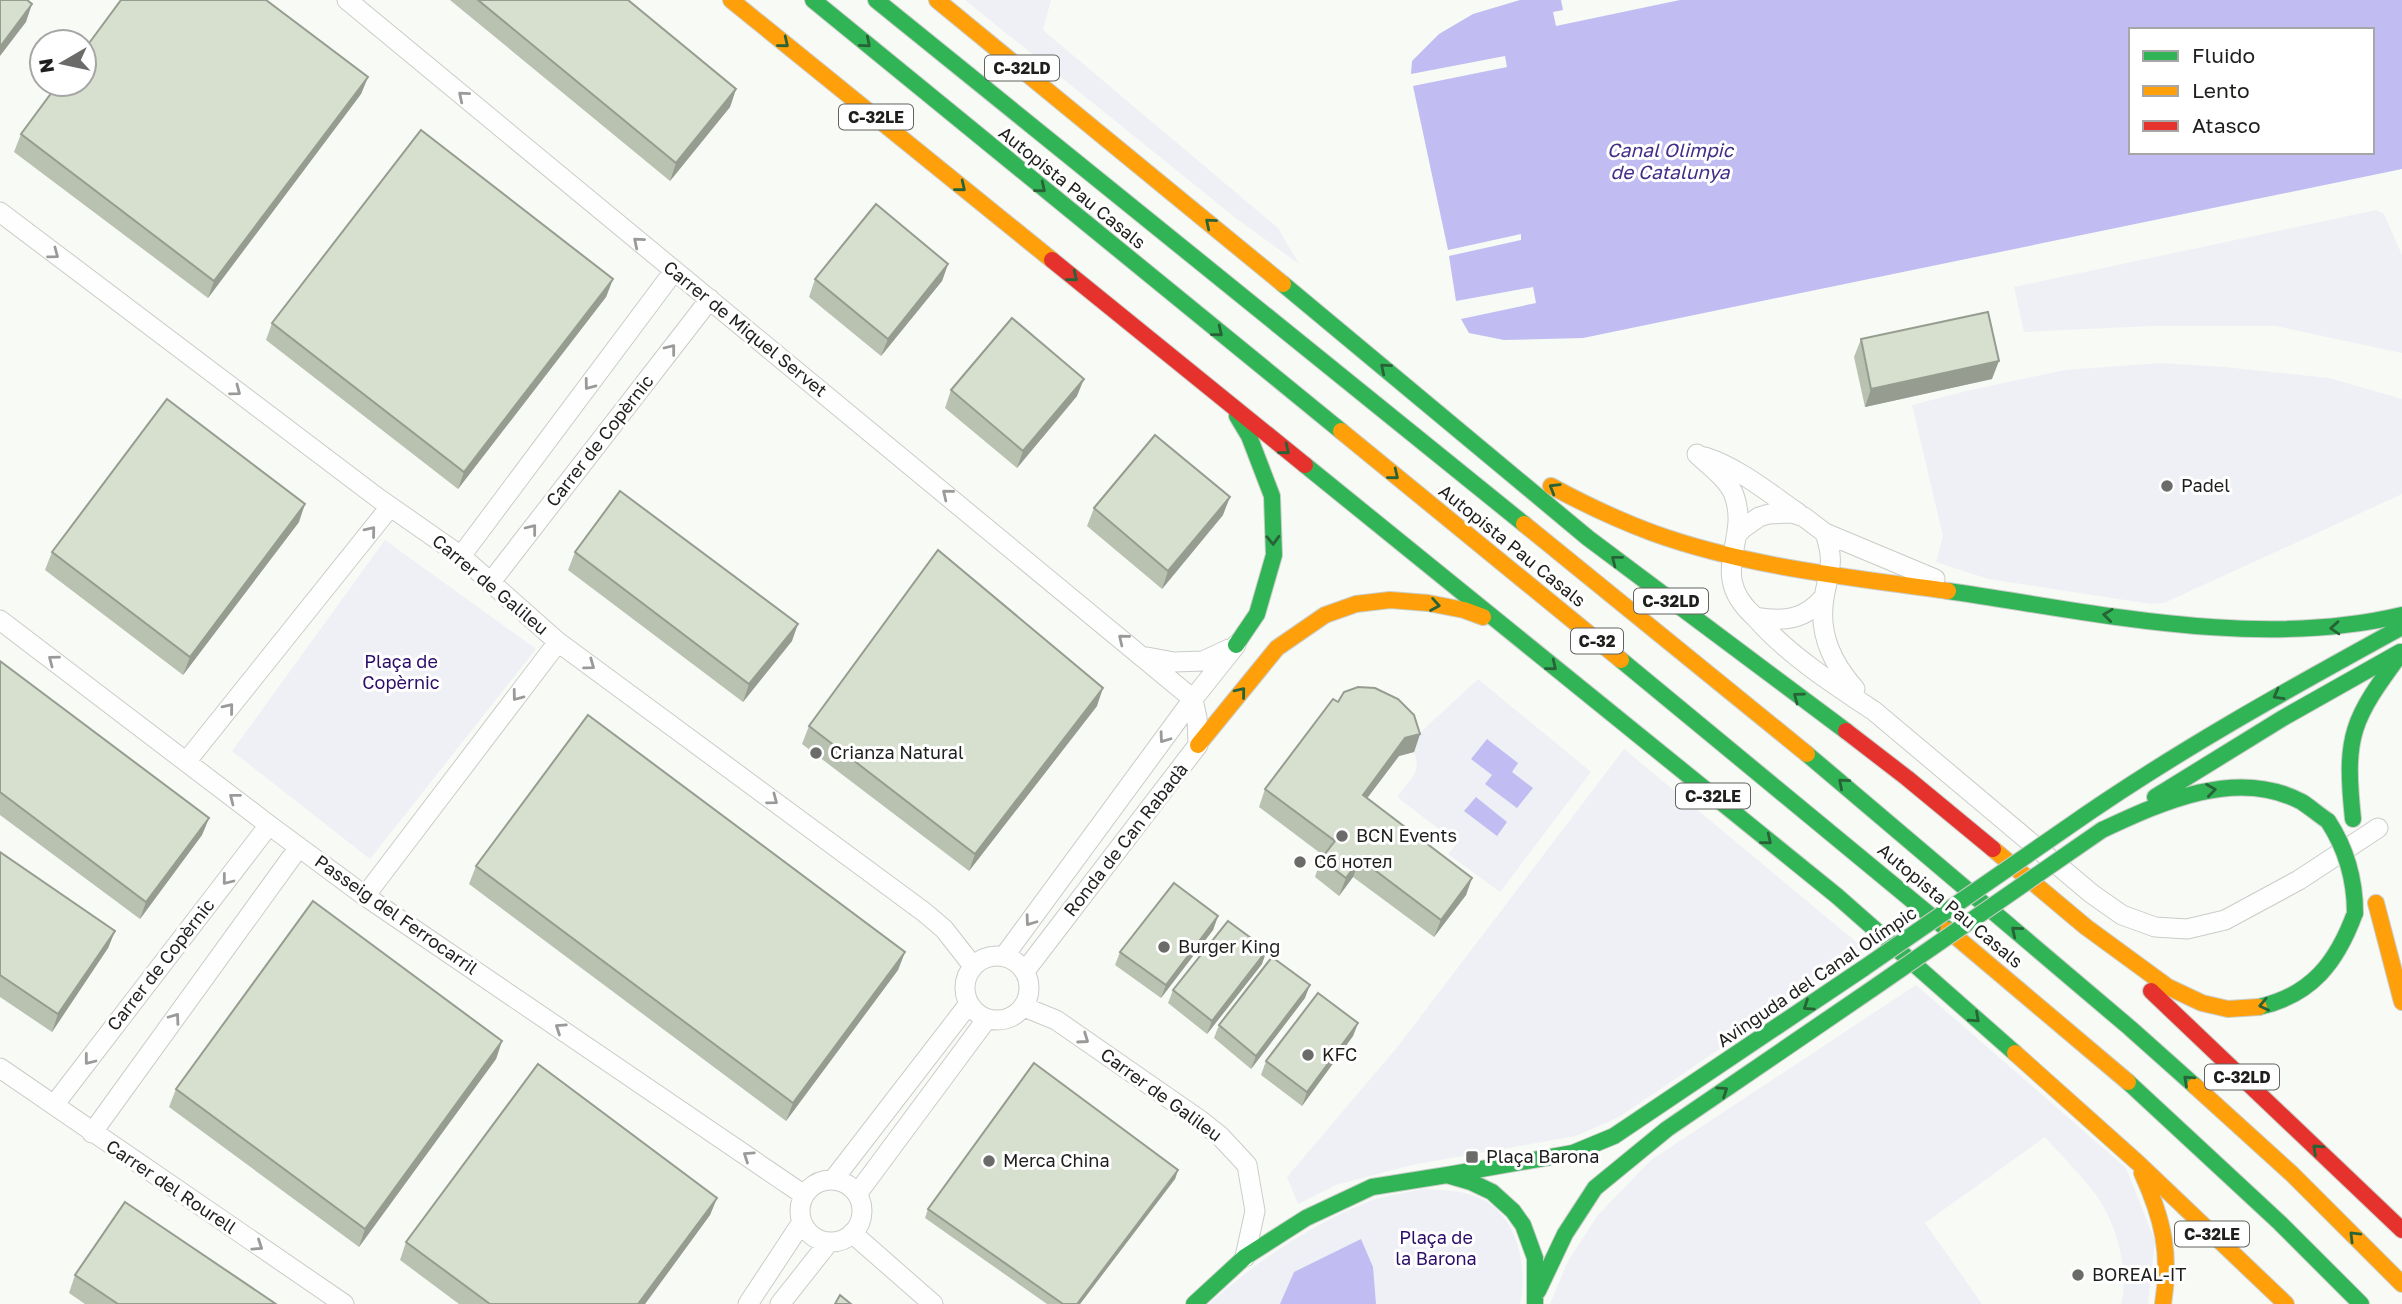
<svg xmlns="http://www.w3.org/2000/svg" width="2402" height="1304" font-family="'Golos Text',sans-serif">
<style>
.green{fill:#eff0f5}
.water{fill:#c1bcf2;fill-rule:evenodd}
.lines{fill:none;stroke-linecap:round;stroke-linejoin:round}
.street-casing{stroke:#caccc8;stroke-width:21}
.fast-casing{stroke:#caccc8;stroke-width:18}
.slow-casing{stroke:#caccc8;stroke-width:18}
.jam-casing{stroke:#caccc8;stroke-width:18}
.street{stroke:#fefefe;stroke-width:19}
.fast{stroke:#30b455;stroke-width:16}
.slow{stroke:#ff9f0a;stroke-width:16}
.jam{stroke:#e5322d;stroke-width:16}
.fast-bridge-casing{stroke:#caccc8;stroke-width:18;stroke-linecap:butt}
.fast-bridge{stroke:#30b455;stroke-width:16}
.wall{fill:#b9c1b1}
.shaded-wall{fill:#969d90}
.building{fill:#d7e0ce;stroke:#969d90;stroke-width:2}
.oneway{stroke:#276336}
.oneway2{stroke:#9a9a99}
.poi-dot{fill:#6b6c69;stroke:#fff;stroke-width:2.5}
.labels{text-anchor:middle;stroke-width:6;stroke-linejoin:round;paint-order:stroke}
.shield{fill:#fff;stroke:#626361;stroke-width:2}
.shield-label{font-size:16px;font-weight:bold;fill:#1f201d}
.street-label{font-size:18px;fill:#1f201d;stroke:#fff}
.poi-label{font-size:18px;fill:#1f201d;stroke:#fff;text-anchor:start}
.park-label{font-size:18px;fill:#2c0d69;stroke:#fff}
.water-label{font-size:19px;font-style:italic;fill:#432d87;stroke:#fff}
</style>
<rect width="100%" height="100%" fill="#f7faf5"/>
<path class="green" d="M 965,0 L 1051,0 L 1043,30 L 1278,228 L 1299,264 L 1237,219 Z
M 2376,210 L 2384,214 L 2402,255 L 2402,353 L 2276,326 L 2151,326 L 2024,332 L 2014,287 Z
M 2160,363 L 2225,367 L 2329,378 L 2402,399 L 2402,494 L 2164,603 L 2151,604 L 1988,579 L 1936,562 L 1943,536 L 1912,405 L 1962,392 L 2065,370 Z
M 385,540 L 536,649 L 370,859 L 232,751 Z
M 1478,679 L 1591,772 L 1500,892 L 1448,854 L 1457,843 L 1397,797 C 1415,772 1424,772 1410,742 Z
M 1624,749 L 1866,950 L 1619,1117 L 1576,1136 L 1412,1165 L 1336,1185 L 1298,1204 L 1287,1177 L 1399,1045 Z
M 1916,985 L 2126,1168 L 2155,1241 L 2148,1304 L 2121,1304 C 2130,1270 2116,1223 2096,1195 C 2081,1175 2062,1156 2045,1137 L 1925,1223 L 1982,1304 L 1550,1304 L 1568,1261 L 1598,1215 L 1651,1160 Z
M 1423,1189 C 1439,1190 1456,1190 1472,1195 C 1516,1209 1529,1264 1520,1304 L 1209,1304 C 1257,1261 1310,1225 1370,1201 C 1386,1195 1406,1193 1423,1189 Z"/>
<path class="water" d="M 1520,0 L 1561,0 L 1563,10 L 1553,12 L 1556,26 L 1680,0 L 2402,0 L 2402,169 L 1583,338 L 1504,340 L 1469,333 L 1461,319 L 1536,303 L 1533,287 L 1456,301 L 1449,256 L 1521,240 L 1521,234 L 1448,250 L 1413,86 L 1507,67 L 1505,56 L 1411,74 L 1412,61 L 1439,34 L 1473,14 ZM 2131,30 L 2372,30 L 2372,152 L 2131,152 Z
M 1487,739 L 1518,763 L 1512,772 L 1533,788 L 1517,808 L 1485,784 L 1492,775 L 1471,759 Z
M 1476,797 L 1507,822 L 1497,836 L 1464,811 Z
M 1361,1239 L 1373,1267 L 1376,1304 L 1280,1304 L 1294,1272 Z"/>
<g class="lines">
<g class="street-casing">
<path id="street" d="M 347,0 L 1193,699 L 1197,718 L 1198,745 L 1025,971
M 0,212 L 378,498 L 461,556 L 558,642 L 924,912 L 944,929 L 973,966
M 1697,454 C 1709,466 1728,479 1734,495 C 1751,541 1706,574 1755,617 C 1784,622 1805,620 1824,597
M 1705,457 C 1739,468 1769,493 1798,513
M 1825,533 C 1835,563 1829,569 1824,598 C 1818,634 1832,663 1855,689
M 1736,536 L 1742,529 L 1759,517 L 1769,514 L 1792,513 L 1804,517 L 1825,533 L 1935,579
M 461,556 L 674,271
M 490,583 L 710,299
M 1755,617 C 1787,654 1833,684 1874,711 L 2092,894 L 2122,915 L 2155,927 L 2187,929 L 2225,920 L 2299,880 L 2378,828
M 0,620 L 269,825 L 365,896 L 804,1195
M 1147,657 L 1174,662 L 1203,661 L 1229,649
M 186,762 L 390,507
M 365,896 L 558,642
M 1005,955 L 1193,699 L 1236,645
M965 988a32 32 0 1 1 64 0a32 32 0 1 1-64 0Z
M 1024,1007 L 1056,1020 L 1200,1120 L 1220,1136 L 1247,1165 L 1255,1211 L 1245,1257
M 0,1068 L 344,1304
M 54,1105 L 269,825
M 92,1133 L 299,847
M 833,1180 L 968,1005
M800 1211a31 31 0 1 1 62 0a31 31 0 1 1-62 0Z
M 857,1194 L 986,1020
M 852,1233 L 933,1304
M 748,1304 L 802,1222
M 780,1304 L 829,1242"/>
</g>
<g class="fast-casing">
<path id="fast" d="M 813,0 L 1341,431
M 876,0 L 1524,524
M 1283,284 L 1588,538 L 1846,731
M 1305,465 L 1837,896 L 2015,1053
M 1948,591 C 2094,612 2256,650 2402,615
M 1236,645 L 1257,614 L 1274,555 L 1272,496 L 1249,436 L 1237,416
M 1621,660 L 1948,930
M 1807,754 L 2130,1028 L 2195,1086
M 2155,797 L 2283,718 L 2400,652
M 2353,819 C 2344,734 2352,720 2402,652
M 2065,829 C 2173,753 2287,690 2402,627
M 2102,830 C 2162,802 2237,767 2302,802 C 2311,808 2319,815 2328,821
M 2259,1007 C 2312,995 2337,962 2355,913
M 2128,1082 L 2280,1223 L 2361,1304
M 1447,1175 L 1573,1153 L 1614,1136 L 1864,968
M 1538,1291 L 1565,1234 L 1595,1188 L 1667,1129 L 1872,989
M 1194,1304 L 1245,1257 L 1306,1218 L 1372,1187 L 1447,1175 L 1471,1182 L 1492,1192 L 1513,1211 L 1523,1225 L 1535,1258 L 1535,1304"/>
</g>
<g class="slow-casing">
<path id="slow" d="M 731,0 L 1052,260
M 937,0 L 1283,284
M 1341,431 L 1621,660
M 1551,486 C 1584,504 1618,520 1653,533 C 1747,567 1849,577 1948,591
M 1524,524 L 1807,754
M 1198,745 L 1277,648 L 1325,615 L 1356,604 L 1390,600 L 1428,603 L 1464,610 L 1483,617
M 1993,849 L 2086,927 L 2168,987 L 2202,1003 L 2228,1009 L 2259,1007
M 2376,903 L 2402,1002
M 1948,930 L 2128,1082
M 2015,1053 L 2138,1163 L 2286,1304
M 2195,1086 L 2292,1174 L 2402,1284
M 2142,1173 C 2163,1219 2171,1254 2163,1304"/>
</g>
<g class="jam-casing">
<path id="jam" d="M 1052,260 L 1305,465
M 1846,731 L 1907,778 L 1993,849
M 2151,991 L 2402,1230"/>
</g>
<use href="#street" class="street"/>
<use href="#fast" class="fast"/>
<use href="#slow" class="slow"/>
<use href="#jam" class="jam"/>
<g class="fast-bridge-casing">
<path id="fast-bridge" d="M 2328,821 C 2347,850 2355,879 2355,913
M 1864,968 L 2065,829
M 1872,989 L 2102,830"/>
</g>
<use href="#fast-bridge" class="fast-bridge"/>
</g>
<path class="wall" d="M 450,0 L 628,0 L 736,89 L 730,107 L 670,181 Z
M 368,77 L 361,94 L 208,298 L 14,152 L 21,134 Z
M 948,264 L 942,281 L 881,356 L 809,297 L 815,279 Z
M 613,279 L 606,297 L 458,489 L 266,340 L 272,323 Z
M 1861,339 L 1992,379 L 1865,407 L 1854,357 Z
M 951,390 L 1077,396 L 1017,468 L 945,408 Z
M 1094,508 L 1223,515 L 1162,589 L 1087,526 Z
M 299,522 L 183,675 L 45,570 L 52,552 Z
M 575,552 L 792,641 L 743,702 L 568,570 Z
M 0,661 L 209,818 L 202,835 L 140,919 L 0,815 Z
M 1338,702 L 1420,734 L 1414,752 L 1399,756 L 1367,798 L 1472,878 L 1466,895 L 1434,937 L 1353,877 L 1339,896 L 1315,877 L 1321,859 L 1324,856 L 1259,807 L 1265,789 Z
M 1097,706 L 969,871 L 802,744 L 809,726 Z
M 0,852 L 115,931 L 108,948 L 52,1032 L 0,997 Z
M 476,866 L 905,952 L 898,970 L 786,1121 L 469,884 Z
M 1218,916 L 1213,930 L 1161,998 L 1115,965 L 1120,952 Z
M 1262,964 L 1207,1034 L 1168,1003 L 1173,990 Z
M 1305,998 L 1251,1069 L 1214,1038 L 1219,1025 Z
M 1358,1023 L 1353,1036 L 1302,1106 L 1261,1075 L 1266,1061 Z
M 502,1041 L 496,1059 L 359,1247 L 169,1107 L 176,1089 Z
M 1178,1170 L 1175,1179 L 1080,1304 L 1047,1304 L 925,1218 L 928,1209 Z
M 717,1198 L 710,1215 L 645,1304 L 459,1304 L 400,1260 L 406,1242 Z
M 75,1275 L 276,1304 L 85,1304 L 69,1293 Z"/>
<path class="shaded-wall" d="M 32,4 L 26,22 L 0,56 L 0,47 Z
M 368,77 L 361,94 L 208,298 L 214,281 Z
M 736,89 L 730,107 L 670,181 L 676,163 Z
M 948,264 L 942,281 L 881,356 L 888,339 Z
M 613,279 L 606,297 L 458,489 L 464,472 Z
M 1999,361 L 1992,379 L 1865,407 L 1871,389 Z
M 1084,379 L 1077,396 L 1017,468 L 1023,451 Z
M 1230,497 L 1223,515 L 1162,589 L 1168,571 Z
M 305,504 L 299,522 L 183,675 L 190,657 Z
M 798,624 L 792,641 L 743,702 L 749,684 Z
M 1103,688 L 1097,706 L 969,871 L 975,854 Z
M 1420,734 L 1414,752 L 1399,756 L 1356,813 L 1363,795 L 1405,738 Z
M 209,818 L 202,835 L 140,919 L 146,902 Z
M 1360,859 L 1353,877 L 1339,896 L 1346,878 Z
M 1472,878 L 1466,895 L 1434,937 L 1441,920 Z
M 1218,916 L 1213,930 L 1161,998 L 1166,985 Z
M 115,931 L 108,948 L 52,1032 L 58,1014 Z
M 1267,950 L 1262,964 L 1207,1034 L 1212,1021 Z
M 905,952 L 898,970 L 786,1121 L 793,1103 Z
M 1310,985 L 1305,998 L 1251,1069 L 1256,1056 Z
M 1358,1023 L 1353,1036 L 1302,1106 L 1307,1092 Z
M 502,1041 L 496,1059 L 359,1247 L 365,1229 Z
M 1178,1170 L 1175,1179 L 1080,1304 L 1077,1304 Z
M 717,1198 L 710,1215 L 645,1304 L 638,1304 Z"/>
<path class="building" d="M 0,0 L 27,0 L 32,4 L 0,47 Z
M 121,0 L 266,0 L 368,77 L 214,281 L 21,134 L 58,84 L 84,84 L 84,50 Z
M 478,0 L 628,0 L 736,89 L 676,163 Z
M 421,130 L 613,279 L 464,472 L 272,323 Z
M 876,204 L 948,264 L 888,339 L 815,279 Z
M 1988,312 L 1999,361 L 1871,389 L 1861,339 Z
M 1012,318 L 1084,379 L 1023,451 L 951,390 Z
M 167,399 L 305,504 L 190,657 L 52,552 Z
M 1155,435 L 1230,497 L 1168,571 L 1094,508 Z
M 620,491 L 798,624 L 749,684 L 575,552 Z
M 938,550 L 1103,688 L 975,854 L 809,726 Z
M 0,661 L 209,818 L 146,902 L 0,792 Z
M 1358,687 L 1375,688 L 1398,699 L 1414,715 L 1420,734 L 1405,738 L 1363,795 L 1472,878 L 1441,920 L 1360,859 L 1346,878 L 1321,859 L 1335,841 L 1265,789 L 1333,699 L 1338,702 L 1344,692 Z
M 588,715 L 905,952 L 793,1103 L 476,866 Z
M 0,852 L 115,931 L 58,1014 L 0,975 Z
M 1174,883 L 1218,916 L 1166,985 L 1120,952 Z
M 313,901 L 502,1041 L 365,1229 L 176,1089 Z
M 1228,921 L 1267,950 L 1212,1021 L 1173,990 Z
M 1272,957 L 1310,985 L 1256,1056 L 1219,1025 Z
M 1318,993 L 1358,1023 L 1307,1092 L 1266,1061 Z
M 1034,1063 L 1178,1170 L 1077,1304 L 1063,1304 L 928,1209 Z
M 538,1064 L 717,1198 L 638,1304 L 490,1304 L 406,1242 Z
M 125,1202 L 276,1304 L 118,1304 L 75,1275 Z
M 840,1295 L 851,1304 L 835,1304 Z"/>
<defs><path id="oneway-chevron" d="M-2-3.5L2.5 0L-2 3.5" fill="none" stroke-width="1.6" stroke-linecap="round" stroke-linejoin="round" transform="scale(1.75)"/></defs>
<g class="oneway">
<use href="#oneway-chevron" transform="translate(784 43) rotate(39)"/>
<use href="#oneway-chevron" transform="translate(866 43) rotate(40)"/>
<use href="#oneway-chevron" transform="translate(961 187) rotate(39)"/>
<use href="#oneway-chevron" transform="translate(1041 188) rotate(39)"/>
<use href="#oneway-chevron" transform="translate(1210 223) rotate(-140)"/>
<use href="#oneway-chevron" transform="translate(1073 277) rotate(39)"/>
<use href="#oneway-chevron" transform="translate(1218 332) rotate(39)"/>
<use href="#oneway-chevron" transform="translate(1385 368) rotate(-140)"/>
<use href="#oneway-chevron" transform="translate(1285 450) rotate(39)"/>
<use href="#oneway-chevron" transform="translate(1394 475) rotate(39)"/>
<use href="#oneway-chevron" transform="translate(1554 488) rotate(-149)"/>
<use href="#oneway-chevron" transform="translate(1273 540) rotate(88)"/>
<use href="#oneway-chevron" transform="translate(1616 560) rotate(-142)"/>
<use href="#oneway-chevron" transform="translate(1435 605) rotate(10)"/>
<use href="#oneway-chevron" transform="translate(2108 615) rotate(-173)"/>
<use href="#oneway-chevron" transform="translate(2335 628) rotate(176)"/>
<use href="#oneway-chevron" transform="translate(1552 666) rotate(39)"/>
<use href="#oneway-chevron" transform="translate(1241 692) rotate(-51)"/>
<use href="#oneway-chevron" transform="translate(2278 695) rotate(151)"/>
<use href="#oneway-chevron" transform="translate(1798 697) rotate(-144)"/>
<use href="#oneway-chevron" transform="translate(1843 783) rotate(-139)"/>
<use href="#oneway-chevron" transform="translate(2211 790) rotate(-8)"/>
<use href="#oneway-chevron" transform="translate(1767 840) rotate(39)"/>
<use href="#oneway-chevron" transform="translate(2016 931) rotate(-140)"/>
<use href="#oneway-chevron" transform="translate(2264 1005) rotate(168)"/>
<use href="#oneway-chevron" transform="translate(1808 1006) rotate(146)"/>
<use href="#oneway-chevron" transform="translate(1975 1018) rotate(42)"/>
<use href="#oneway-chevron" transform="translate(2188 1080) rotate(-138)"/>
<use href="#oneway-chevron" transform="translate(1723 1091) rotate(-34)"/>
<use href="#oneway-chevron" transform="translate(2317 1149) rotate(-137)"/>
<use href="#oneway-chevron" transform="translate(2354 1236) rotate(-135)"/>
</g>
<g class="oneway2">
<use href="#oneway-chevron" transform="translate(463 96) rotate(-140)"/>
<use href="#oneway-chevron" transform="translate(638 242) rotate(-140)"/>
<use href="#oneway-chevron" transform="translate(54 254) rotate(37)"/>
<use href="#oneway-chevron" transform="translate(671 349) rotate(-52)"/>
<use href="#oneway-chevron" transform="translate(589 385) rotate(127)"/>
<use href="#oneway-chevron" transform="translate(236 391) rotate(37)"/>
<use href="#oneway-chevron" transform="translate(947 494) rotate(-141)"/>
<use href="#oneway-chevron" transform="translate(532 529) rotate(-52)"/>
<use href="#oneway-chevron" transform="translate(371 531) rotate(-51)"/>
<use href="#oneway-chevron" transform="translate(1123 639) rotate(-141)"/>
<use href="#oneway-chevron" transform="translate(53 660) rotate(-143)"/>
<use href="#oneway-chevron" transform="translate(590 665) rotate(36)"/>
<use href="#oneway-chevron" transform="translate(517 696) rotate(127)"/>
<use href="#oneway-chevron" transform="translate(229 708) rotate(-51)"/>
<use href="#oneway-chevron" transform="translate(1164 738) rotate(126)"/>
<use href="#oneway-chevron" transform="translate(234 798) rotate(-142)"/>
<use href="#oneway-chevron" transform="translate(773 800) rotate(37)"/>
<use href="#oneway-chevron" transform="translate(227 880) rotate(128)"/>
<use href="#oneway-chevron" transform="translate(1030 921) rotate(126)"/>
<use href="#oneway-chevron" transform="translate(175 1018) rotate(-54)"/>
<use href="#oneway-chevron" transform="translate(560 1028) rotate(-146)"/>
<use href="#oneway-chevron" transform="translate(1084 1039) rotate(35)"/>
<use href="#oneway-chevron" transform="translate(89 1060) rotate(128)"/>
<use href="#oneway-chevron" transform="translate(748 1156) rotate(-146)"/>
<use href="#oneway-chevron" transform="translate(258 1246) rotate(34)"/>
</g>
<g class="poi-dot">
<circle cx="2167" cy="486" r="7"/>
<circle cx="816" cy="753" r="7"/>
<circle cx="1342" cy="836" r="7"/>
<circle cx="1300" cy="862" r="7"/>
<circle cx="1164" cy="947" r="7"/>
<circle cx="1308" cy="1055" r="7"/>
<rect x="1465" y="1150" width="14" height="14" rx="3.5"/>
<circle cx="989" cy="1161" r="7"/>
<circle cx="2078" cy="1275" r="7"/>
</g>
<g class="labels">
<g class="shield">
<rect x="985" y="55.5" width="74" height="25" rx="5"/>
<rect x="839" y="104.5" width="74" height="25" rx="5"/>
<rect x="1634" y="588.5" width="74" height="25" rx="5"/>
<rect x="1571" y="628.5" width="52" height="25" rx="5"/>
<rect x="1676" y="783.5" width="74" height="25" rx="5"/>
<rect x="2205" y="1064.5" width="74" height="25" rx="5"/>
<rect x="2175" y="1221.5" width="74" height="25" rx="5"/>
</g>
<g class="shield-label">
<text x="1022" y="74">C-32LD</text>
<text x="876" y="123">C-32LE</text>
<text x="1671" y="607">C-32LD</text>
<text x="1597" y="647">C-32</text>
<text x="1713" y="802">C-32LE</text>
<text x="2242" y="1083">C-32LD</text>
<text x="2212" y="1240">C-32LE</text>
</g>
<g class="street-label">
<text transform="translate(1072 188) rotate(39)" y="6">Autopista Pau Casals</text>
<text transform="translate(745 329) rotate(39)" y="6">Carrer de Miquel Servet</text>
<text transform="translate(600 441) rotate(-52)" y="6">Carrer de Copèrnic</text>
<text transform="translate(1512 546) rotate(39)" y="6">Autopista Pau Casals</text>
<text transform="translate(490 585) rotate(40)" y="6">Carrer de Galileu</text>
<text transform="translate(1126 840) rotate(-52)" y="6">Ronda de Can Rabadà</text>
<text transform="translate(1950 906) rotate(40)" y="6">Autopista Pau Casals</text>
<text transform="translate(396 915) rotate(35)" y="6">Passeig del Ferrocarril</text>
<text transform="translate(161 965) rotate(-52)" y="6">Carrer de Copèrnic</text>
<text transform="translate(1817 977) rotate(-34)" y="6">Avinguda del Canal Olímpic</text>
<text transform="translate(1161 1095) rotate(36)" y="6">Carrer de Galileu</text>
<text transform="translate(171 1187) rotate(34)" y="6">Carrer del Rourell</text>
</g>
<g class="poi-label">
<text x="2181" y="492">Padel</text>
<text x="830" y="759">Crianza Natural</text>
<text x="1356" y="842">BCN Events</text>
<text x="1314" y="868">Сб нотел</text>
<text x="1178" y="953">Burger King</text>
<text x="1322" y="1061">KFC</text>
<text x="1486" y="1163">Plaça Barona</text>
<text x="1003" y="1167">Merca China</text>
<text x="2092" y="1281">BOREAL-IT</text>
</g>
<g class="park-label">
<text x="401" y="668">Plaça de<tspan x="401" dy="21">Copèrnic</tspan></text>
<text x="1436" y="1244">Plaça de<tspan x="1436" dy="21">la Barona</tspan></text>
</g>
<g class="water-label">
<text x="1670" y="157">Canal Olimpic<tspan x="1670" dy="22">de Catalunya</tspan></text>
</g>
</g>
<rect x="2129" y="28" width="245" height="126" fill="#ffffff" stroke="#a5a6a5" stroke-width="2"/>
<rect x="2143" y="51" width="35" height="10" fill="#30b455" stroke="#a5a6a5" stroke-width="2"/>
<text x="2192" y="63" font-size="21" fill="#1f201d">Fluido</text>
<rect x="2143" y="86" width="35" height="10" fill="#ff9f0a" stroke="#a5a6a5" stroke-width="2"/>
<text x="2192" y="98" font-size="21" fill="#1f201d">Lento</text>
<rect x="2143" y="121" width="35" height="10" fill="#e5322d" stroke="#a5a6a5" stroke-width="2"/>
<text x="2192" y="133" font-size="21" fill="#1f201d">Atasco</text>
<g transform="translate(63 63) rotate(261)"><circle r="33" fill="#ffffff" stroke="#a5a6a5" stroke-width="2"/>
<path d="M0-5L12 26L0 18L-12 26Z" fill="#6b6c69"/>
<text y="-10" font-size="19" font-weight="bold" text-anchor="middle" fill="#1f201d">N</text>
</g>
</svg>
